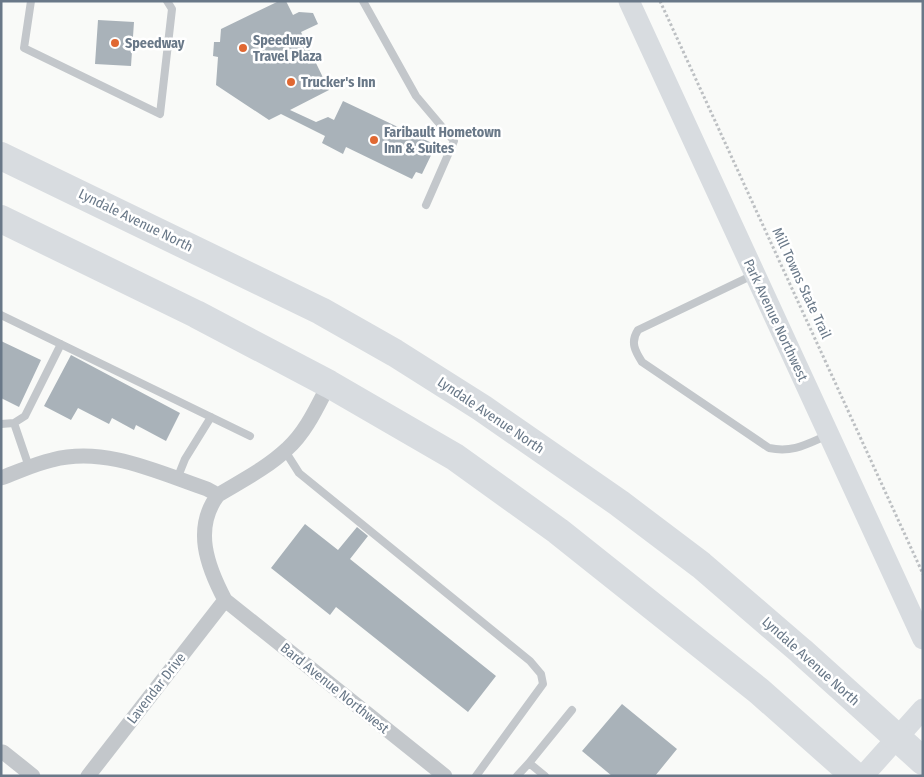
<svg xmlns="http://www.w3.org/2000/svg" width="924" height="777" font-family="'Fira Sans Condensed',sans-serif">
<style>
.building{fill:#a9b2b9}
.lines{fill:none;stroke-linecap:round;stroke-linejoin:round}
.path{stroke:#bdc0c3;stroke-width:3;stroke-dasharray:2.5 2.5;stroke-linecap:butt}
.lane{stroke:#c3c7cb;stroke-width:8}
.street{stroke:#c3c7cb;stroke-width:15}
.secondary{stroke:#d8dce0;stroke-width:21}
.highway{stroke:#d8dce0;stroke-width:28}
.poi-dot{fill:#e06832;stroke:#fff;stroke-width:2}
.labels{text-anchor:middle;stroke-width:5;stroke-linejoin:round;paint-order:stroke}
.poi-label{font-size:14px;font-weight:bold;fill:#697888;stroke:#fff;text-anchor:start}
.street-label{font-size:14px;fill:#697888;stroke:#fff}
</style>
<rect width="100%" height="100%" fill="#f9faf8"/>
<path class="building" d="M 279,1 L 286,1 L 293,15 L 299,12 L 313,13 L 318,24 L 301,32 L 329,90 L 290,110 L 316,122 L 328,117 L 334,120 L 343,101 L 436,145 L 422,174 L 416,172 L 412,179 L 346,147 L 343,154 L 322,143 L 325,136 L 281,114 L 269,120 L 216,85 L 218,57 L 213,56 L 214,42 L 220,42 L 221,29 Z
M 98,20 L 134,22 L 131,66 L 95,64 Z
M 1,341 L 41,360 L 19,407 L 1,398 Z
M 71,355 L 180,413 L 166,441 L 136,425 L 134,430 L 112,418 L 109,424 L 78,408 L 71,420 L 44,406 Z
M 305,524 L 338,550 L 357,527 L 368,536 L 350,559 L 496,676 L 468,712 L 336,607 L 330,615 L 271,568 Z
M 622,704 L 677,749 L 655,776 L 612,776 L 582,751 Z"/>
<g class="lines">
<path class="path" d="M 660,1 L 923,574"/>
<path class="lane" d="M 31,1 L 24,48 L 160,114 L 172,9 L 167,1
M 363,1 L 416,96 L 454,141 L 426,205
M 753,275 L 638,330 C 630,342 635,351 642,362 L 769,448 C 793,453 807,444 828,435
M 1,315 L 250,436
M 14,423 L 29,467
M 1,424 L 14,423 L 25,416 L 61,344
M 285,451 L 299,473 L 530,661 L 541,674 L 543,684 L 476,776
M 177,479 L 185,459 L 211,417
M 529,763 L 572,710
M 517,776 L 529,763 L 545,776"/>
<path class="street" d="M 329,384 C 317,407 306,432 287,449 C 267,468 241,481 218,495 C 193,528 207,566 225,600 L 445,776
M 1,478 C 18,472 34,464 52,460 C 105,446 157,472 207,489 L 218,495
M 3,752 L 33,776
M 88,776 L 225,600"/>
<path class="secondary" d="M 629,1 L 923,639
M 863,776 L 923,709"/>
<path class="highway" d="M 1,156 L 321,311 L 395,353 L 482,408 L 619,503 L 701,565 L 801,651 L 923,761
M 1,219 L 196,314 L 329,384 L 455,457 L 558,531 L 759,691 L 855,776"/>
</g>
<g class="poi-dot">
<circle cx="115" cy="43" r="5"/>
<circle cx="243" cy="48" r="5"/>
<circle cx="291" cy="82" r="5"/>
<circle cx="374" cy="140" r="5"/>
</g>
<g class="labels">
<g class="poi-label">
<text x="253" y="45">Speedway<tspan x="253" dy="16">Travel Plaza</tspan></text>
<text x="125" y="48">Speedway</text>
<text x="301" y="87">Trucker's Inn</text>
<text x="384" y="137">Faribault Hometown<tspan x="384" dy="16">Inn &amp; Suites</tspan></text>
</g>
<g class="street-label">
<text transform="translate(136 220) rotate(26)" y="5">Lyndale Avenue North</text>
<text transform="translate(802 283) rotate(65)" y="5">Mill Towns State Trail</text>
<text transform="translate(776 320) rotate(65)" y="5">Park Avenue Northwest</text>
<text transform="translate(491 415) rotate(34)" y="5">Lyndale Avenue North</text>
<text transform="translate(811 661) rotate(42)" y="5">Lyndale Avenue North</text>
<text transform="translate(156 688) rotate(-52)" y="5">Lavendar Drive</text>
<text transform="translate(335 688) rotate(39)" y="5">Bard Avenue Northwest</text>
</g>
</g>
<rect width="924" height="777" fill="none" stroke="#697888" stroke-width="5"/>
</svg>
